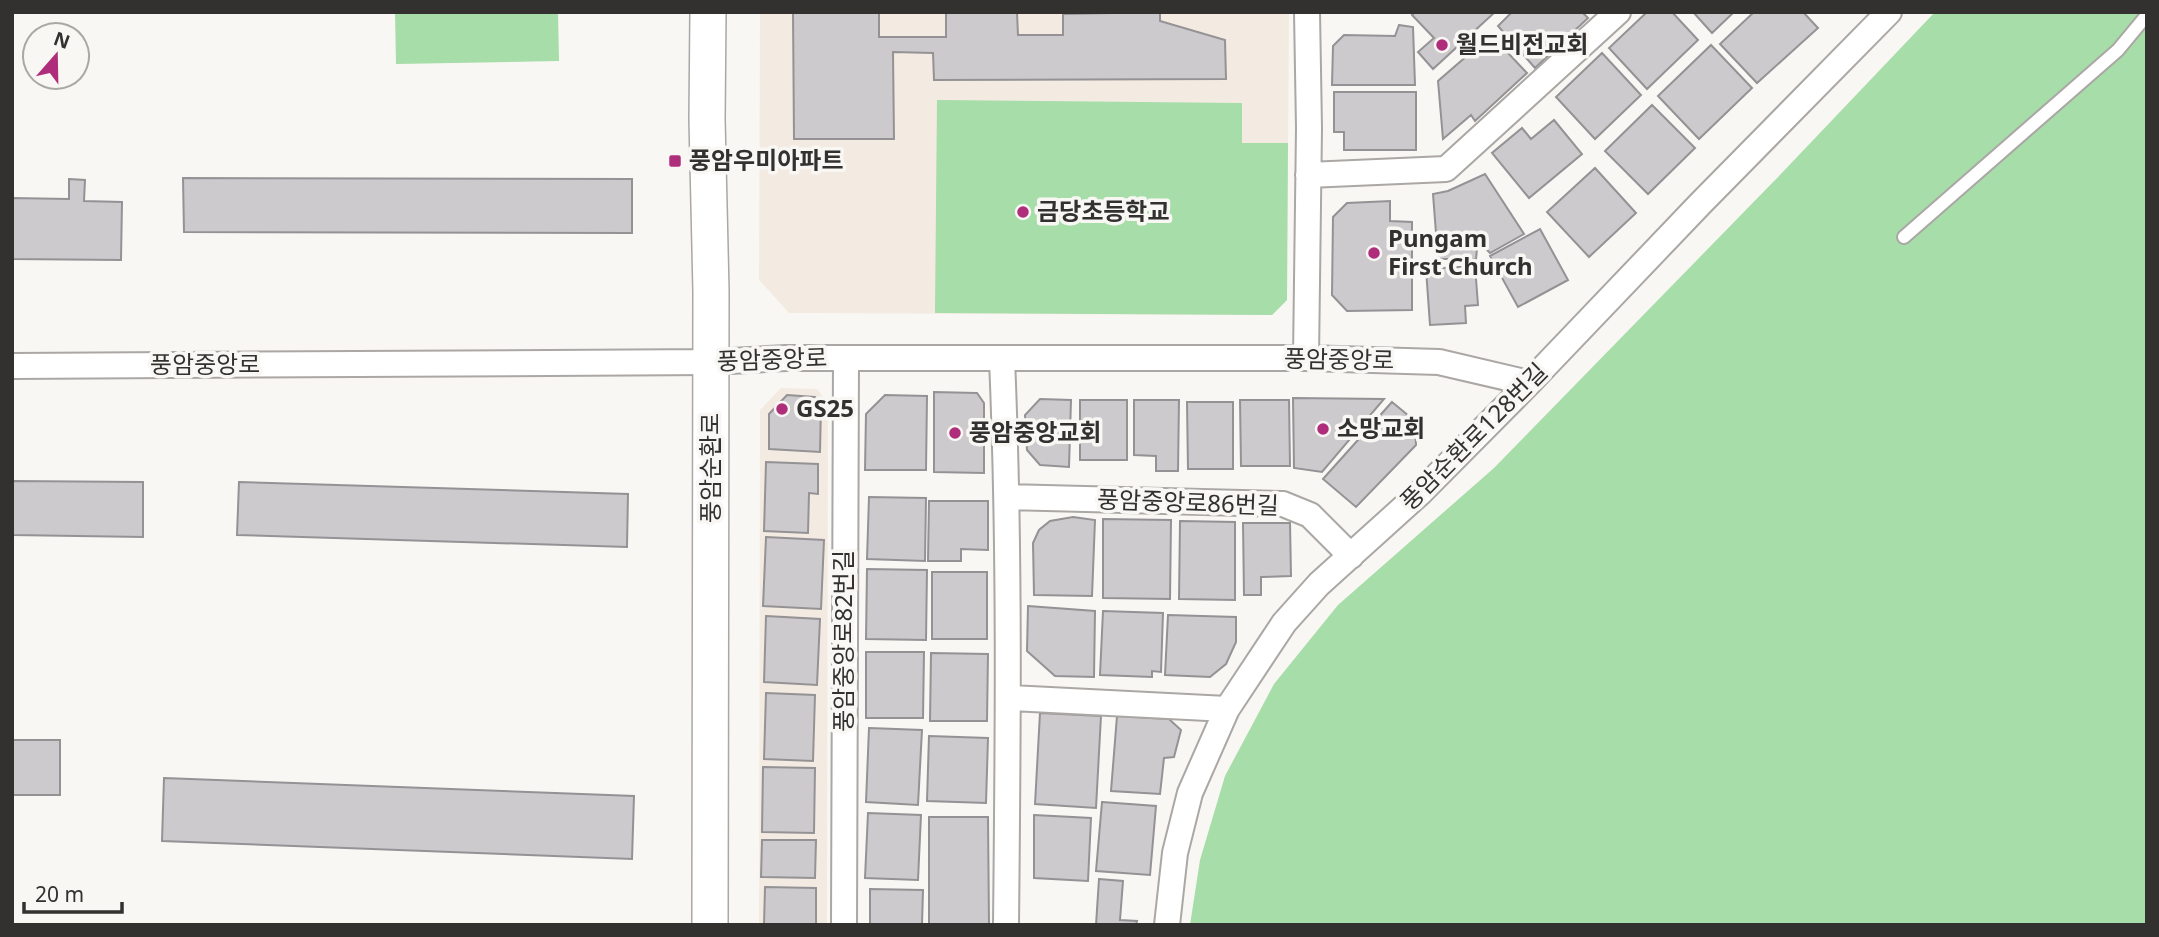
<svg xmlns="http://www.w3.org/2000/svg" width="2159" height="937" font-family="'Noto Sans','Noto Sans KR',sans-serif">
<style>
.built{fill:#f3ebe1}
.green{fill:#a6dda8}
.building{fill:#cdcacd;stroke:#949294;stroke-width:2}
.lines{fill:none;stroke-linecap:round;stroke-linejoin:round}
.lane-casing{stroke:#aaa7a4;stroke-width:16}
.street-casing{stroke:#aaa7a4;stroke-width:28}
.secondary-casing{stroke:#aaa7a4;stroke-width:38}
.lane{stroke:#fff;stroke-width:12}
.street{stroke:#fff;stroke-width:24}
.secondary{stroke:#fff;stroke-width:35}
.poi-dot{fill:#ae2e7b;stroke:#f9f7f3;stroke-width:2.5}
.labels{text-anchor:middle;stroke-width:7;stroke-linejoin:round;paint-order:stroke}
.poi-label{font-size:24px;font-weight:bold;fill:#323130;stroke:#f9f7f3;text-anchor:start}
.street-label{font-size:24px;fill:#323130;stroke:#f9f7f3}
</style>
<rect width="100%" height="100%" fill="#f9f7f3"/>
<path class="built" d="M 760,12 L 1289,12 L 1287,300 L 1272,315 L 789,313 L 759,280 Z
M 781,388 L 817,389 L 828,403 L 827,925 L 759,925 L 760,410 Z"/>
<path class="green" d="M 395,12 L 558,12 L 559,61 L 396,64 Z
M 1935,12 L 2147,12 L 2147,925 L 1190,925 L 1200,860 L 1225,776 L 1274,684 L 1338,605 L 1494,468 L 1778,177 Z
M 937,100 L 1242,103 L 1242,143 L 1288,143 L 1287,300 L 1272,315 L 935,313 Z"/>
<path class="building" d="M 793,12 L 879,12 L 879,37 L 946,37 L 946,12 L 1017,12 L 1018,35 L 1063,35 L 1063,14 L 1160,12 L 1160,21 L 1225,40 L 1226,79 L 934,80 L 933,53 L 893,52 L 894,139 L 794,139 Z
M 1415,12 L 1495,12 L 1433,69 L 1418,52 L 1434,38 L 1412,15 Z
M 1512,12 L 1582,12 L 1588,18 L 1535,68 L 1498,26 Z
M 1647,12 L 1672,12 L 1698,40 L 1647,89 L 1609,48 Z
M 1693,12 L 1734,12 L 1712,33 Z
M 1754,12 L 1803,12 L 1818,28 L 1757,83 L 1720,44 Z
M 1399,25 L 1413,27 L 1415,85 L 1332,85 L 1333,46 L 1344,35 L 1395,36 Z
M 1491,35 L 1527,73 L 1475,121 L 1471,115 L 1443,139 L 1438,81 Z
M 1711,45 L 1752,88 L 1699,139 L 1658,96 Z
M 1602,53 L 1641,95 L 1595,139 L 1556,97 Z
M 1334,92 L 1416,92 L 1416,150 L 1344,150 L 1344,132 L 1334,132 Z
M 1652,105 L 1695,148 L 1648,194 L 1605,151 Z
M 1554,120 L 1582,154 L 1529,198 L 1492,153 L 1522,128 L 1531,139 Z
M 1595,168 L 1636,213 L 1589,257 L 1547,212 Z
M 1485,174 L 1524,234 L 1490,253 L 1484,247 L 1477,249 L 1476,259 L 1438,259 L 1433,194 L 1448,191 Z
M 183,178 L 632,179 L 632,233 L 184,232 Z
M 69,179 L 85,180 L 84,201 L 122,202 L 121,260 L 12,259 L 12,198 L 69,199 Z
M 1390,201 L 1390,221 L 1412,222 L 1412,310 L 1347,311 L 1332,295 L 1333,217 L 1347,203 Z
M 1540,229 L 1568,280 L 1518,307 L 1490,256 Z
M 1475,266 L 1478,305 L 1465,306 L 1466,323 L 1430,325 L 1426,269 Z
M 934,392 L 977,393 L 984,403 L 984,473 L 934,472 Z
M 787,395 L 815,397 L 821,405 L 820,452 L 769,449 L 769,414 Z
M 885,395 L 927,396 L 926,470 L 865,470 L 866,414 Z
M 1293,398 L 1384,399 L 1322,472 L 1294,468 Z
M 1040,399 L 1071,400 L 1069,467 L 1040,465 L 1027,450 L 1025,415 Z
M 1080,400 L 1127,400 L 1127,460 L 1080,460 Z
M 1134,400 L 1179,400 L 1178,471 L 1156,471 L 1156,456 L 1134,455 Z
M 1240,400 L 1289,400 L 1290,466 L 1241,466 Z
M 1187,402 L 1233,402 L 1233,469 L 1188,469 Z
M 1392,402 L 1415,421 L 1416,445 L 1356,507 L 1323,479 Z
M 766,462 L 818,464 L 818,494 L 809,493 L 808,533 L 764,531 Z
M 12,481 L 143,482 L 143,537 L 12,535 Z
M 239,482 L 628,494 L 627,547 L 237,535 Z
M 869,497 L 926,498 L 925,561 L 867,559 Z
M 929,501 L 988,501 L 988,550 L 961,549 L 961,561 L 928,561 Z
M 1073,517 L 1095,520 L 1092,596 L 1034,595 L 1033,543 L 1039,530 L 1050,521 Z
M 1103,519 L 1171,520 L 1170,599 L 1103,598 Z
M 1180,521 L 1235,522 L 1235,600 L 1179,599 Z
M 1243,523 L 1290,523 L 1291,576 L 1261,577 L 1261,595 L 1244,595 Z
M 766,537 L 824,540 L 821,609 L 763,606 Z
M 867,569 L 927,570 L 926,640 L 866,639 Z
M 932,572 L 987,572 L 987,639 L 932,639 Z
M 1028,606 L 1095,611 L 1094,677 L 1055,676 L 1027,651 Z
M 1103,611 L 1163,613 L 1161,672 L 1152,671 L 1152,677 L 1100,675 Z
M 1168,615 L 1236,617 L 1236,642 L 1226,664 L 1210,677 L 1165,675 Z
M 766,616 L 820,619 L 817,685 L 764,682 Z
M 866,652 L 924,652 L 923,718 L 866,718 Z
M 931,653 L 988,654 L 987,721 L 930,721 Z
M 766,693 L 815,695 L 813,761 L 764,759 Z
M 1040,713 L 1101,716 L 1096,808 L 1035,804 Z
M 1117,716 L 1169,719 L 1181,730 L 1174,757 L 1164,758 L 1160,794 L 1111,791 Z
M 869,728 L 922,730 L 918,805 L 866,802 Z
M 929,736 L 988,738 L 986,803 L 927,801 Z
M 12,740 L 60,740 L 60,795 L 12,795 Z
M 763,767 L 815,768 L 814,833 L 762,832 Z
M 164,778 L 634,796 L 632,859 L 162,841 Z
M 1102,802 L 1156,806 L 1150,875 L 1096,871 Z
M 868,813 L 921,815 L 918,880 L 865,878 Z
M 1034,815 L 1091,818 L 1088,881 L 1034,878 Z
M 929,817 L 988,817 L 989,925 L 929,925 Z
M 762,840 L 816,840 L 815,878 L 761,877 Z
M 1099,879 L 1123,881 L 1120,920 L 1137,921 L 1136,925 L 1096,925 Z
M 765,887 L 816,888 L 816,925 L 764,925 Z
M 870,889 L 923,890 L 922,925 L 870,925 Z"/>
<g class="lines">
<g class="lane-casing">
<path id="lane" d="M 1904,237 L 2118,50 L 2147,15"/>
</g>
<g class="street-casing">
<path id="street" d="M 1308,175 L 1446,169 L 1618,12
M 1306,358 L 1309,128 L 1307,12
M 1002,359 C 1010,547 1008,736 1006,925
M 12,366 L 711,362 L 786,358 L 1306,358 L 1439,362 L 1529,383
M 1007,497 L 1283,504 L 1310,515 L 1351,556
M 1009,698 L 1227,709
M 844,925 L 846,358
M 1167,925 L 1175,853 L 1190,793 L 1227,709 L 1284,623 L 1319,584 L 1421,492 L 1529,383 L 1700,204 L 1889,12"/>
</g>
<g class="secondary-casing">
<path id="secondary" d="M 708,12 L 707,119 L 711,291 L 710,925"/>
</g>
<use href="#lane" class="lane"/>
<use href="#street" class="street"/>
<use href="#secondary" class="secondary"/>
</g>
<g class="poi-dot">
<circle cx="1442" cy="45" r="7"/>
<rect x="668" y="154" width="14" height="14" rx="3.5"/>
<circle cx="1023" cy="212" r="7"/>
<circle cx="1374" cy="253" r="7"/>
<circle cx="782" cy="409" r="7"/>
<circle cx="1323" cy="429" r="7"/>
<circle cx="955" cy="433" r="7"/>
</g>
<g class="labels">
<g class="poi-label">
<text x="1456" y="53">월드비전교회</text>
<text x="689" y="169">풍암우미아파트</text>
<text x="1037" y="220">금당초등학교</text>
<text x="1388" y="247">Pungam<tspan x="1388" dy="28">First Church</tspan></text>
<text x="796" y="417">GS25</text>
<text x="1337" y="437">소망교회</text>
<text x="969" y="441">풍암중앙교회</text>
</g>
<g class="street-label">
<text transform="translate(772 360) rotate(-2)" y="8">풍암중앙로</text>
<text transform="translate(1339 360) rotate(1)" y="8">풍암중앙로</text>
<text x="205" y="373">풍암중앙로</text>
<text transform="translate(1474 437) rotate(-45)" y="8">풍암순환로128번길</text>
<text transform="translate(711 468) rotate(-90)" y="8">풍암순환로</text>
<text transform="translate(1188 503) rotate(2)" y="8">풍암중앙로86번길</text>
<text transform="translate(844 641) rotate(-90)" y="8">풍암중앙로82번길</text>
</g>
</g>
<rect width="2159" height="937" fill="none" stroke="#323130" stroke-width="28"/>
<g transform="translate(56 56) rotate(20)"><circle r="33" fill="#f9f7f3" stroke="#a9a8a5" stroke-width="2"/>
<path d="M0-5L12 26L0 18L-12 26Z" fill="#ae2e7b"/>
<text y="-10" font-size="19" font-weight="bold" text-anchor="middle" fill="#323130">N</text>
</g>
<path d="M24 902v10h98v-10" fill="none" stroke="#323130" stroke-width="3.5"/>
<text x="35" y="902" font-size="21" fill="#323130" stroke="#f9f7f3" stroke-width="5" paint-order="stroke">20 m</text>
</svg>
